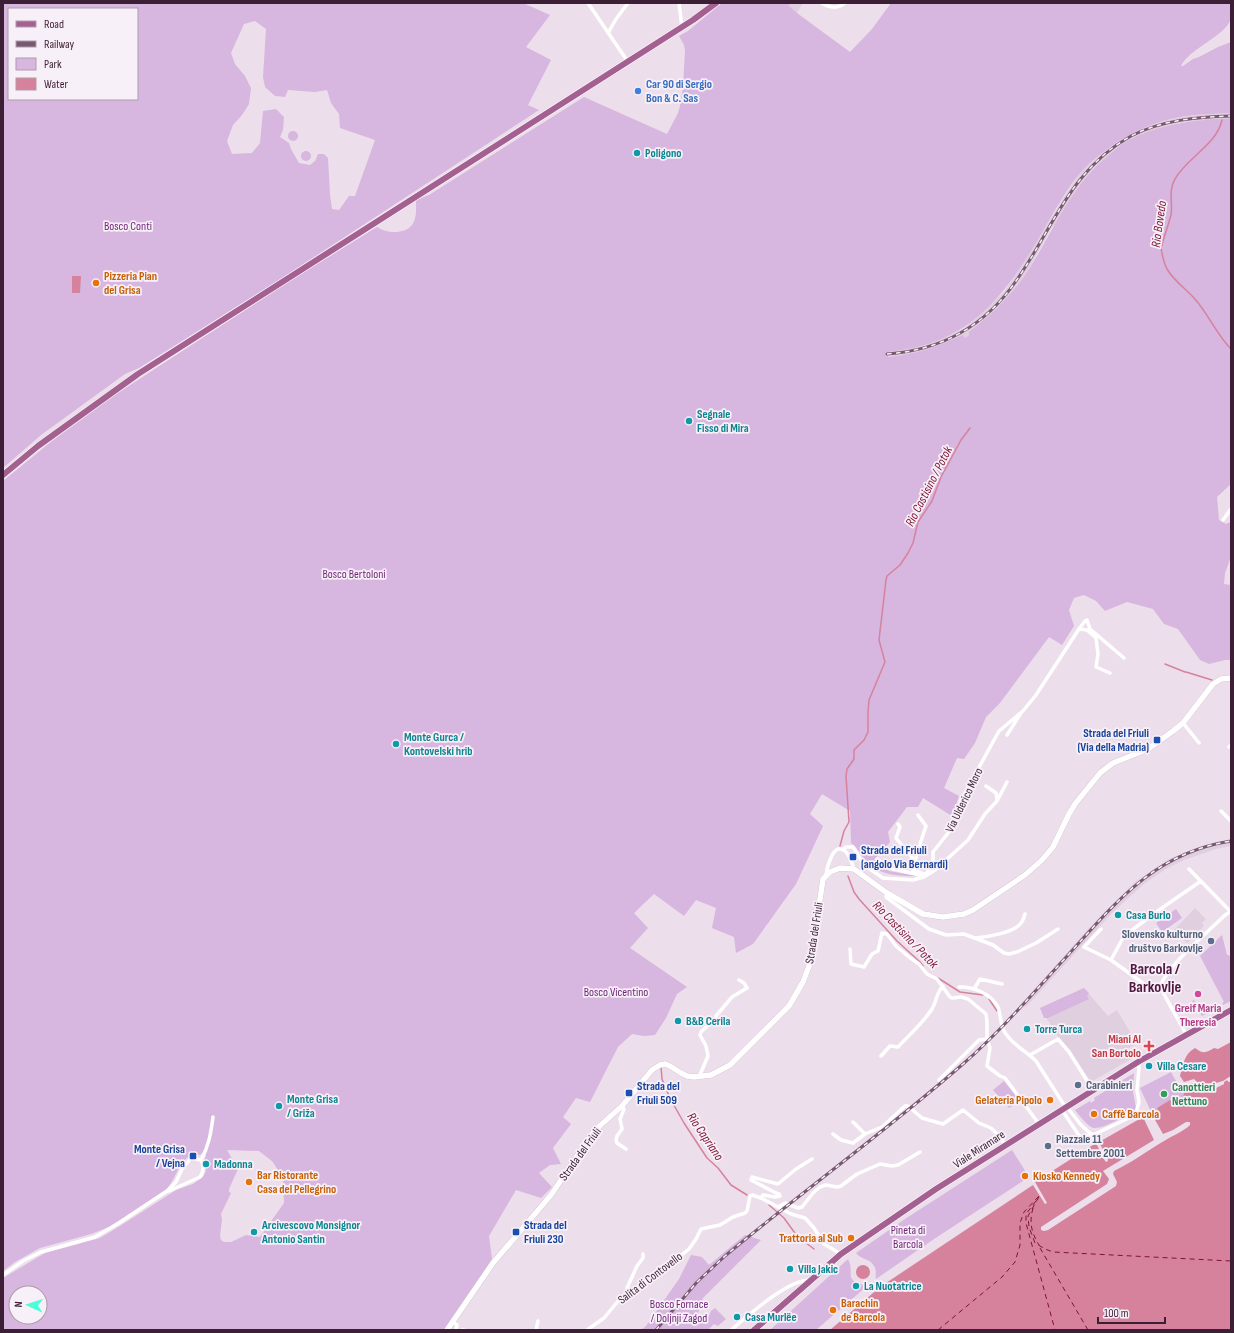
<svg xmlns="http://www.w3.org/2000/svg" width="1234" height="1333" font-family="'Sofia Sans Condensed',sans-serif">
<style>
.built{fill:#e0d0df}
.green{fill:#d7b6df;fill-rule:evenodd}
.water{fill:#d6829c}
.pier{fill:#ecdfeb}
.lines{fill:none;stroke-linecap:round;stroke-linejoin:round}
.stream{stroke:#d6829c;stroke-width:1.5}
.ferry{stroke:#7e1433;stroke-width:1;stroke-dasharray:5 4;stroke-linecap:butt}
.secondary-casing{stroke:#cdb2c8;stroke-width:6}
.primary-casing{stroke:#fff;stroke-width:7}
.street{stroke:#fff;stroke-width:3.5}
.secondary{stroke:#fff;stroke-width:5.5}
.primary{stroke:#a56092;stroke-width:6}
.rail-casing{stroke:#795971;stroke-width:3}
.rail{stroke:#f8f0f8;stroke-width:1.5;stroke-dasharray:4.5;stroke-linecap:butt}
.shop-dot{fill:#3f7fe0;stroke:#f8f0f8;stroke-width:1.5}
.culture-dot{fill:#0f9aa8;stroke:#f8f0f8;stroke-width:1.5}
.food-dot{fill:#e8710a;stroke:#f8f0f8;stroke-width:1.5}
.transit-dot{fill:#1a4fb4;stroke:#f8f0f8;stroke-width:1.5}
.service-dot{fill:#5c6f8a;stroke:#f8f0f8;stroke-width:1.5}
.hotel-dot{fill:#d1479c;stroke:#f8f0f8;stroke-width:1.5}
.health-dot{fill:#e0444e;stroke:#f8f0f8;stroke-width:1.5}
.leisure-dot{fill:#2e9e5b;stroke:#f8f0f8;stroke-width:1.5}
.labels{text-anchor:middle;stroke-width:3.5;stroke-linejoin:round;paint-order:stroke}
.shop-label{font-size:12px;font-weight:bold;fill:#366cbe;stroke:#f8f0f8;text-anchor:start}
.culture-label{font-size:12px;font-weight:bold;fill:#0d838f;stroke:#f8f0f8;text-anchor:start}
.park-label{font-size:12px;fill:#712578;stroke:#f8f0f8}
.food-label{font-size:12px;font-weight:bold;fill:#c56008;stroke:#f8f0f8;text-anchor:start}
.transit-label{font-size:12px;font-weight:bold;fill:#164399;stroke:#f8f0f8;text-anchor:start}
.street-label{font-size:12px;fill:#3d1f35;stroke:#f8f0f8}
.service-label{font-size:12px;font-weight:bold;fill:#4e5e75;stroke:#f8f0f8;text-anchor:start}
.hotel-label{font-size:12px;font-weight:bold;fill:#b23c85;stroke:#f8f0f8}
.health-label{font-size:12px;font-weight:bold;fill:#be3a42;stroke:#f8f0f8;text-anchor:end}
.leisure-label{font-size:12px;font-weight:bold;fill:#27864d;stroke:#f8f0f8;text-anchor:start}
.water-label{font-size:13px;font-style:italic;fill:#7e1433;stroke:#f8f0f8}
.district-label{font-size:16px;font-weight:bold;fill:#511941;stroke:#f8f0f8}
</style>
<rect width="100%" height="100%" fill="#ecdfeb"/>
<path class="built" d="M 788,3 L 803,3 L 797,13 L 789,6 Z
M 1231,113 L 1231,118 L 1186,122 L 1165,126 L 1133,138 L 1050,230 L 1029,269 L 1009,297 L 986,320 L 969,332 L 970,334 L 965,338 L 918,353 L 887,357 L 888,352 L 922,346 L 948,337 L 964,328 L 1004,292 L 1020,268 L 1067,192 L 1082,171 L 1106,150 L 1133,133 L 1158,122 L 1184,116 Z
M 1231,839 L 1231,846 L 1216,849 L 1184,860 L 1166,869 L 1145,883 L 1113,912 L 1026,1007 L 1022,1003 L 1089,928 L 1135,882 L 1169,859 L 1204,845 Z
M 1195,908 L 1206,919 L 1202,923 L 1204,926 L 1187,943 L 1174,930 Z
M 1084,988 L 1108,1016 L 1117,1010 L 1136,1042 L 1142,1040 L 1143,1041 L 1125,1050 L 1131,1059 L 1091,1082 L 1070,1050 L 1059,1038 L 1040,1008 Z"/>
<path class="green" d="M 3,3 L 523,3 L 550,15 L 526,47 L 551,60 L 528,105 L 539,110 L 279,280 L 139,368 L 125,374 L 41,435 L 3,468 ZM 9,9 L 137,9 L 137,99 L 9,99 ZM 255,21 L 266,29 L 263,77 L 265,87 L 275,96 L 285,97 L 288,90 L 315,92 L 327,90 L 331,103 L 339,114 L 340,128 L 375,140 L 355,196 L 349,196 L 339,210 L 332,209 L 330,195 L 328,158 L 324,154 L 318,154 L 315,161 L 310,165 L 299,163 L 291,149 L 289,143 L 280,137 L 283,130 L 284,117 L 276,109 L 263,111 L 260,143 L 252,153 L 232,154 L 227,141 L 233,125 L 242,115 L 249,104 L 251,88 L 245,76 L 235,64 L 231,53 L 244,24 Z
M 722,3 L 791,3 L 790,5 L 789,4 L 789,6 L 797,13 L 850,52 L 872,29 L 891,3 L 1231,3 C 1231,8 1232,15 1231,19 C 1224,37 1190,48 1181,66 L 1183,66 L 1193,59 L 1199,57 L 1218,47 L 1231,42 L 1231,113 C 1216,114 1201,114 1186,116 C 1147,121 1110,143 1083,170 C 1068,186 1054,212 1043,231 C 1014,281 981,331 921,346 C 911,349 899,350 888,352 L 888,357 C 916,354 937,347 963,335 L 965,338 L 969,335 L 969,332 C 993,314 1013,294 1029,269 C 1055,228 1070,187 1109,155 C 1116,149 1124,142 1133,138 C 1164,123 1198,120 1231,118 L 1231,484 L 1217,497 L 1219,520 L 1226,524 L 1231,522 L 1231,557 L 1225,573 L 1224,584 L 1231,585 L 1231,660 L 1225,660 L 1209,664 L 1200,660 L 1178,629 L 1164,624 L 1153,609 L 1127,602 L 1105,611 L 1096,601 L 1084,595 L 1074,598 L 1069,610 L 1074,626 L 1062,645 L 1049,637 L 1000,703 L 986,717 L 975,743 L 964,759 L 957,758 L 944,788 L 959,796 L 952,816 L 923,798 L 918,807 L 907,807 L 888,832 L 890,842 L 874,860 L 889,871 L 917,876 C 899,876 881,876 867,862 C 861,857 859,848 851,843 L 850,811 L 822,794 L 810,814 L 823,826 L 796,884 L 753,944 L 736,953 L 734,937 L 712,928 L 716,908 L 696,900 L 684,916 L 654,894 L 634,913 L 648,928 L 630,948 L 687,987 L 677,994 L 666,1018 L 655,1035 L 644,1036 L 632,1034 L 618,1047 L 590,1102 L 576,1098 L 563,1117 L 571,1124 L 553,1148 L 561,1164 L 550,1165 L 539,1173 L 552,1187 L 541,1198 L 516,1190 L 489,1236 L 492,1259 L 444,1330 L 3,1330 L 3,1278 L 45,1253 L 100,1238 L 120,1226 L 176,1190 L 193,1184 L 203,1177 L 206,1171 L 204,1162 L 206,1155 L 202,1153 L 200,1155 C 181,1151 177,1178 167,1189 L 109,1227 L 91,1234 L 40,1248 L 15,1262 L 3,1271 L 3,481 L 52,441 L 118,393 L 282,286 L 377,227 C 386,233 404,235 412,225 C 417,218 416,209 416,200 L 429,195 L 584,97 L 667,134 L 678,113 L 680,106 L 683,87 L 685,50 L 684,45 L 679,36 L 688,31 ZM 227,1150 L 259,1151 L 273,1162 L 283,1179 L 284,1203 L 260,1237 L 246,1235 L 231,1242 L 224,1242 L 221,1240 L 220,1236 L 222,1219 L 221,1214 L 231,1193 L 229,1192 L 229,1189 L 238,1169 ZM 16,1293 L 40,1293 L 40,1317 L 16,1317 Z
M288 136a5 5 0 1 1 10 0a5 5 0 1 1-10 0Z
M301 156a5 5 0 1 1 10 0a5 5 0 1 1-10 0Z
M 1176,909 L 1182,918 L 1162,932 L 1156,923 Z
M 1222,935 L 1227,955 L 1229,955 L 1231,959 L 1231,1001 L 1223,1005 L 1222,1003 L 1224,1002 L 1200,956 Z
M 1084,988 L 1089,993 L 1087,996 L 1089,999 L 1048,1018 L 1044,1018 L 1040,1008 Z
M 1194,1000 L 1200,1010 L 1206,1007 L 1208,1009 L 1210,1008 L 1212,1011 L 1202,1016 L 1192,1001 Z
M 1171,1072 L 1181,1090 L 1185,1093 C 1183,1100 1175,1104 1168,1102 L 1157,1108 L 1160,1115 L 1154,1118 L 1140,1088 Z
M 1134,1073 L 1133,1092 L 1136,1108 L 1133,1112 C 1124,1116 1099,1132 1091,1127 C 1085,1123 1080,1116 1075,1110 L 1090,1101 L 1091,1103 L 1095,1100 L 1094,1098 Z
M 1004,1081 L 1019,1100 L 1015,1103 L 1015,1104 L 1009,1108 L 993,1090 Z
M 1012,1150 L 1029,1177 L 934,1239 L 876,1279 C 875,1275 877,1270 874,1266 C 870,1258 861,1260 856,1253 L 905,1219 Z
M 745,1235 L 761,1240 L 703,1298 L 696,1320 L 706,1322 L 711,1311 L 715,1308 L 726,1319 L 718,1326 L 714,1324 L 708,1330 L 641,1330 L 646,1326 L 679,1279 L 691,1255 L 702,1257 L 709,1265 Z
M 848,1259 C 856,1275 841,1279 867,1286 L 816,1330 L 770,1330 Z"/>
<path class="water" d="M 72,276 L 81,276 L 80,293 L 72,293 Z
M 1231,1042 L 1231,1076 L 1223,1081 L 1203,1087 L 1202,1089 L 1216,1087 L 1224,1084 L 1223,1082 L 1227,1080 L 1229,1082 L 1231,1081 L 1231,1330 L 830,1330 L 880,1287 L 1033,1185 L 1045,1204 L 1047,1203 L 1035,1182 L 1096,1143 L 1105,1161 L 1107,1162 L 1108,1160 L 1099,1142 L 1143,1117 L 1154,1140 L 1103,1171 L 1109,1179 L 1107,1184 L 1041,1227 L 1041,1230 L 1044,1231 L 1048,1230 L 1116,1186 L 1117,1182 L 1113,1174 L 1114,1171 C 1131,1163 1147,1151 1164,1141 C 1173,1135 1183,1132 1190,1125 L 1190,1122 L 1186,1122 L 1173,1130 L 1163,1134 L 1154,1118 L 1160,1115 L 1157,1108 L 1170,1100 L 1173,1103 C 1178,1101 1184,1099 1184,1093 L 1181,1090 L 1185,1090 L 1191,1083 L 1195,1083 L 1196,1084 L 1198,1083 L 1194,1079 L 1184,1082 L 1180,1076 C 1183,1065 1184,1054 1195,1048 C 1203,1054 1206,1053 1214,1048 L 1218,1049 Z
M856 1272a7 7 0 1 1 14 0a7 7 0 1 1-14 0Z"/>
<path class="pier" d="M 1231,1076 L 1230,1079 L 1231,1079 L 1231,1081 L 1229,1082 L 1227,1080 L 1224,1082 L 1224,1084 L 1214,1089 L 1204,1091 L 1202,1089 L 1203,1087 L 1224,1081 Z"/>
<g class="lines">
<path class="stream" d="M 1222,120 C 1216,146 1187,157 1175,179 C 1168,191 1173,203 1171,215 C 1168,226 1164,237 1161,248 C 1162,254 1164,263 1167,269 C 1174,281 1185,288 1194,298 C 1208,313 1216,334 1231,349
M 1165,664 L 1185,672
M 1186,672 L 1212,680
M 840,846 L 844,831 L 849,822 L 846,776 L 847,769 L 854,759 L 854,750 L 864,740 L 868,732 L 868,712 L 869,700 L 885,662 L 879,640 L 886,580 L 887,576 L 900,565 L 908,553 L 913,543 L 918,522 L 932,501 L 941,477 L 961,440 L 970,428
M 848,876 L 854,892 L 859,899 L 897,941 L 920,962 L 923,966
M 938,978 L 960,992 L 983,995
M 989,999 L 997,1011
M 661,1067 L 662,1079 L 669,1096
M 671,1100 L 684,1123 L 707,1158 L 718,1168 L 731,1185 L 747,1195
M 769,1205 L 784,1218 L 797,1236 L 814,1249"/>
<path class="ferry" d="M 1036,1201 L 1026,1214 L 1026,1223 L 1055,1330
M 1033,1208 C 1029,1222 1031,1232 1039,1245
M 1040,1248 L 1088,1330
M 938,1330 L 1002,1277 L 1015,1262 L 1020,1245 L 1020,1223 L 1024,1212 L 1040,1195 L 1028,1216 L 1029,1227 L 1035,1243 L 1045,1249 L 1053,1252 L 1231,1261"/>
<g class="secondary-casing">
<path id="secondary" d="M 447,1330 L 493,1263 L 551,1195 L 589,1138 L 594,1131 L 622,1106 L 652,1070 L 660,1065 L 665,1064 L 670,1066 L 681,1073 L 687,1076 L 694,1077 L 711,1075 L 730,1065 L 789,1006 L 803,982 L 811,961 L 823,879 L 830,872 L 840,868 L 854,869 L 887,893 L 923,914 L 943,917 L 964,914 L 973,910 L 1025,875 L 1042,860 L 1053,847 L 1069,814 L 1075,804 L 1100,773 L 1113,763 L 1148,749 L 1173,731 L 1183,723 L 1213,684 L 1221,679 L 1231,678"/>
</g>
<g class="primary-casing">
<path id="primary" d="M 3,475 L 38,446 L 138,374 L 693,20 L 716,3
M 754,1330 L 841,1254 L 936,1189 L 1138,1062 L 1231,1010"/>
</g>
<path class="street" d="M 588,3 L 628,62
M 679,3 L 682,28
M 822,3 C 829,8 838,9 845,3
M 608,33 L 616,19 L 628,3
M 1223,520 L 1231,509
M 1079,629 L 1085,621 L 1087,620 L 1090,629 L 1124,658
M 1183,723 L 1199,743
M 1007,735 L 1021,713
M 1229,747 L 1231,745
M 986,786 L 996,793 L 997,799
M 1221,811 L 1231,821
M 918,815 L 926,826 L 918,850 L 913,870 L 927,875
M 898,824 L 900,827 L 896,838 L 915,861
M 843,850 L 846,847 L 853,847 L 864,865 L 883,878 L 913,880 L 924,877 L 935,870 L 968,840 L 985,814 L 997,801 L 1007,782
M 877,859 L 893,869 L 916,874 L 924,877
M 1189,869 L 1230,911
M 926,874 L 933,863 L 933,852 L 952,828 L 961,800 L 999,731 L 1023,711 L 1036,695 L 1079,629 L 1087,630 L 1096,638 L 1098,654 L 1096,667 L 1110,673
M 826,875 C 827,868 833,841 845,851 C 850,855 852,864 854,869
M 887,893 L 886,897 L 929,929 L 946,935 L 964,934 L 993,945 L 1004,953 L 1009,954 L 1017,952 L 1036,943 L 1058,929
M 1101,929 L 1084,947 L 1111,960 L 1151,989 L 1155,989 L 1160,987
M 975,938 C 986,937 1014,933 1021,923 C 1023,921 1024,917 1025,914
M 850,949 L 851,964 L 864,967 L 872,954 L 878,951 L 882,933 L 887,934 L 896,946 L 909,957 L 919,964 L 927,974 L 937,979 L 950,997 L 952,998 L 961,997 L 968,999 L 986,1014 L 987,1022 L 987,1039 L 990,1048 L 987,1066 L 1000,1076 L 1005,1078 L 1039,1124
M 1111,960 L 1124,936 L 1159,910 L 1201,881
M 959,987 C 973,986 991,994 998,1007 C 1001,1015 1000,1024 1004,1031 C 1010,1043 1027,1052 1036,1061 L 1066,1108
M 1160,987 C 1167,966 1208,932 1224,916 L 1231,911
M 1160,987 L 1186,1034
M 974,989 L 980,979 L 1002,984
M 1030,1055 L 1058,1039 L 1069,1052 L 1093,1090
M 881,1056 L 890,1046 L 898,1047 C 909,1035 923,1023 932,1009 C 937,1001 936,993 943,986
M 699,1077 L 708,1056 L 706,1046 L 700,1035 L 701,1032 L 716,1018 L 716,1016 L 732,997 L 747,988 L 744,983 L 739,980
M 939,1080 L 979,1040 L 987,1039
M 622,1106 L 624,1109 L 620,1119 L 622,1129 L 617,1136 L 616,1140 L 617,1143 L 626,1149
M 1067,1107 L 1081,1125 L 1092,1135
M 1062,1110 L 1080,1137 L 1095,1134 L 1133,1116 L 1136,1113 L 1139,1102 L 1137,1090 L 1139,1068 L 1138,1062
M 853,1122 L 865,1134
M 833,1134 L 841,1140 L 853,1143 L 865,1134 L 882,1127 L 905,1106 L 908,1106 L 922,1118 L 943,1124 L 963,1110 L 979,1123 L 991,1128 L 1000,1137 L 1005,1145
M 201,1160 C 209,1146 211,1132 213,1117
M 169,1191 L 200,1177 C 204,1171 204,1165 201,1160
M 761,1198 L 763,1195 L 775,1197 L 780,1196 L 779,1194 L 776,1193 L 751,1180 L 752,1177 L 778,1184 L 796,1169 L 812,1159
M 778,1207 L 785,1203 L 798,1208 L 802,1207 L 813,1193 L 820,1187 L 826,1185 L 837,1187 L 841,1186 L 857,1174 L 880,1164 L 892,1166 L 898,1165 L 920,1152
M 3,1275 L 23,1261 L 41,1252 L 95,1237 L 119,1223 L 167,1191 L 176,1182 L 182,1169 L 191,1158 L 201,1160
M 631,1293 L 627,1288 L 637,1266 L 643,1258 L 643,1254
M 453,1322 L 457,1325 L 456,1330
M 462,1330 L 464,1330
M 536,1330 L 538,1321
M 587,1330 L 604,1318 L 619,1300 L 631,1293 L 657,1275 L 689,1249 L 696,1239 L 701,1229 L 720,1225 L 733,1217 L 745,1213 L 747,1211 L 750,1196 L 752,1195 L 761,1198 L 791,1214 L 805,1218 L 814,1228 L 824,1244 L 841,1254
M 731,1330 C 749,1315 787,1280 810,1280"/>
<use href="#secondary" class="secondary"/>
<use href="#primary" class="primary"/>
<g class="rail-casing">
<path id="rail" d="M 887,354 C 942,350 985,326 1016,281 C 1054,227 1070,170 1131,136 C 1162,120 1197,117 1231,116
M 656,1330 L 697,1282 L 725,1256 C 803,1191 886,1131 963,1064 C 1001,1031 1034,992 1069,954 C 1117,901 1155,853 1231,841"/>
</g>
<use href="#rail" class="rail"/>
</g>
<circle class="shop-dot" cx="638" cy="91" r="4"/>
<g class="culture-dot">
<circle cx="637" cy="153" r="4"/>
<circle cx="689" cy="421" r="4"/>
<circle cx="396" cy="744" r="4"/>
<circle cx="1118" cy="915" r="4"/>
<circle cx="678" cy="1021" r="4"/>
<circle cx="1027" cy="1029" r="4"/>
<circle cx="1149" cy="1066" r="4"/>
<circle cx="279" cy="1106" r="4"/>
<circle cx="206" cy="1164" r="4"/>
<circle cx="254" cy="1232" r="4"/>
<circle cx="790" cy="1269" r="4"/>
<circle cx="856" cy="1286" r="4"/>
<circle cx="737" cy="1317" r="4"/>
</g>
<g class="food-dot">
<circle cx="96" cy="283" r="4"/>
<circle cx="1050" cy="1100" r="4"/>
<circle cx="1094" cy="1114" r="4"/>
<circle cx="1025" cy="1176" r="4"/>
<circle cx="249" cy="1182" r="4"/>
<circle cx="851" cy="1238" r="4"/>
<circle cx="833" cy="1310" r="4"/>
</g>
<g class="transit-dot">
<rect x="1153" y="736" width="8" height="8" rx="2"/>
<rect x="849" y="853" width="8" height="8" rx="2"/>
<rect x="625" y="1089" width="8" height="8" rx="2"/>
<rect x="189" y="1152" width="8" height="8" rx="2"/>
<rect x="512" y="1228" width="8" height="8" rx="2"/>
</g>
<g class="service-dot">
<circle cx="1211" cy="941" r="4"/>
<circle cx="1078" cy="1085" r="4"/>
<circle cx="1048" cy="1146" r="4"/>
</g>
<circle class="hotel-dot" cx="1198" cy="994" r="4"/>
<path class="health-dot" d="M1147 1040h4v4h4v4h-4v4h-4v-4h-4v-4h4z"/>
<circle class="leisure-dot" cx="1164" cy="1094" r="4"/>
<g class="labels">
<g class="shop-label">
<text x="646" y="88">Car 90 di Sergio<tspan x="646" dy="14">Bon &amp; C. Sas</tspan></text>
</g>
<g class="culture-label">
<text x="645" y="157">Poligono</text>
<text x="697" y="418">Segnale<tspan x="697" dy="14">Fisso di Mira</tspan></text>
<text x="404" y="741">Monte Gurca /<tspan x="404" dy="14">Kontovelski hrib</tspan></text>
<text x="1126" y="919">Casa Burlo</text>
<text x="686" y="1025">B&amp;B Cerila</text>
<text x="1035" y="1033">Torre Turca</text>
<text x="1157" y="1070">Villa Cesare</text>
<text x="287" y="1103">Monte Grisa<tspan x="287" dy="14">/ Griža</tspan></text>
<text x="214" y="1168">Madonna</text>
<text x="262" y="1229">Arcivescovo Monsignor<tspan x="262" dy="14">Antonio Santin</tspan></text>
<text x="798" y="1273">Villa Jakic</text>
<text x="864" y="1290">La Nuotatrice</text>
<text x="745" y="1321">Casa Murlëe</text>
</g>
<g class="park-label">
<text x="128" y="230">Bosco Conti</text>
<text x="354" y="578">Bosco Bertoloni</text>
<text x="616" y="996">Bosco Vicentino</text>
<text x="908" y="1234">Pineta di<tspan x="908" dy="14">Barcola</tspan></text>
<text x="679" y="1308">Bosco Fornace<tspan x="679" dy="14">/ Doljnji Zagod</tspan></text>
</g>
<g class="food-label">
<text x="104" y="280">Pizzeria Pian<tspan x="104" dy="14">del Grisa</tspan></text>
<text x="1042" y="1104" text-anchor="end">Gelateria Pipolo</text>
<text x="1102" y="1118">Caffè Barcola</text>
<text x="257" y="1179">Bar Ristorante<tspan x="257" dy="14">Casa del Pellegrino</tspan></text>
<text x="1033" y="1180">Kiosko Kennedy</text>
<text x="843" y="1242" text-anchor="end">Trattoria al Sub</text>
<text x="841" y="1307">Barachin<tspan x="841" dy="14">de Barcola</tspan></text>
</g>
<g class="transit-label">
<text x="1149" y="737" text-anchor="end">Strada del Friuli<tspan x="1149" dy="14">(Via della Madria)</tspan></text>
<text x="861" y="854">Strada del Friuli<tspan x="861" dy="14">(angolo Via Bernardi)</tspan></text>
<text x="637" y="1090">Strada del<tspan x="637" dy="14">Friuli 509</tspan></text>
<text x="185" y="1153" text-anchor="end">Monte Grisa<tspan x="185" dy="14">/ Vejna</tspan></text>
<text x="524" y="1229">Strada del<tspan x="524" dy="14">Friuli 230</tspan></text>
</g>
<g class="street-label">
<text transform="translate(964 800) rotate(-64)" y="4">Via Ulderico Moro</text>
<text transform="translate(814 933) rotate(-81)" y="4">Strada del Friuli</text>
<text transform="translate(979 1149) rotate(-33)" y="4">Viale Miramare</text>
<text transform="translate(580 1154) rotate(-54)" y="4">Strada del Friuli</text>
<text transform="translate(650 1278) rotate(-37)" y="4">Salita di Contovello</text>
</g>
<g class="service-label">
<text x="1203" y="938" text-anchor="end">Slovensko kulturno<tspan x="1203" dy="14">društvo Barkovlje</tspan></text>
<text x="1086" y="1089">Carabinieri</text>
<text x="1056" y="1143">Piazzale 11<tspan x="1056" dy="14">Settembre 2001</tspan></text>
</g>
<g class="hotel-label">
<text x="1198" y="1012">Greif Maria<tspan x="1198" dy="14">Theresia</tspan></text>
</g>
<g class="health-label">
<text x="1141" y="1043">Miani Al<tspan x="1141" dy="14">San Bortolo</tspan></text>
</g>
<g class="leisure-label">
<text x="1172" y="1091">Canottieri<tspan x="1172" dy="14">Nettuno</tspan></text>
</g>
<g class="water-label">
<text transform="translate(1158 224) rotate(-82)" y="5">Rio Bovedo</text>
<text transform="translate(928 486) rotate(-63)" y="5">Rio Castisino / Potok</text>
<text transform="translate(906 934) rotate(46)" y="5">Rio Castisino / Potok</text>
<text transform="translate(706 1136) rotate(56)" y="5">Rio Capriano</text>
</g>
<g class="district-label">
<text x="1155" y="974">Barcola /<tspan x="1155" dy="18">Barkovlje</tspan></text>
</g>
</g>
<rect width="1234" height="1333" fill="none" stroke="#3d1f35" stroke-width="8"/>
<rect x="8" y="8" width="130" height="92" fill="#f8f0f8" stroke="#ad9caa"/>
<rect x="16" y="21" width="20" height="6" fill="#a56092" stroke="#ad9caa"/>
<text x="44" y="28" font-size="12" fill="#3d1f35">Road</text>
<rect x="16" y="41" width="20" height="6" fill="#795971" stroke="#ad9caa"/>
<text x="44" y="48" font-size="12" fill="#3d1f35">Railway</text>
<rect x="16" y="58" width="20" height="12" fill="#d7b6df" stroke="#ad9caa"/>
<text x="44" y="68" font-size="12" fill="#3d1f35">Park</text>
<rect x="16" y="78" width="20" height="12" fill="#d6829c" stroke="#ad9caa"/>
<text x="44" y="88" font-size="12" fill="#3d1f35">Water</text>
<g transform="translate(28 1305) rotate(273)"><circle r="19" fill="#f8f0f8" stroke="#ad9caa"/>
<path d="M0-3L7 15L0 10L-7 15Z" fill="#4bfed7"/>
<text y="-6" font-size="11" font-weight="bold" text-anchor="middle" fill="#3d1f35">N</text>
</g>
<path d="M1098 1317v6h67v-6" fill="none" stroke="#3d1f35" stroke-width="2"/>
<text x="1104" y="1317" font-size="12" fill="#3d1f35" stroke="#f8f0f8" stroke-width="3" paint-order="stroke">100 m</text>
</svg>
